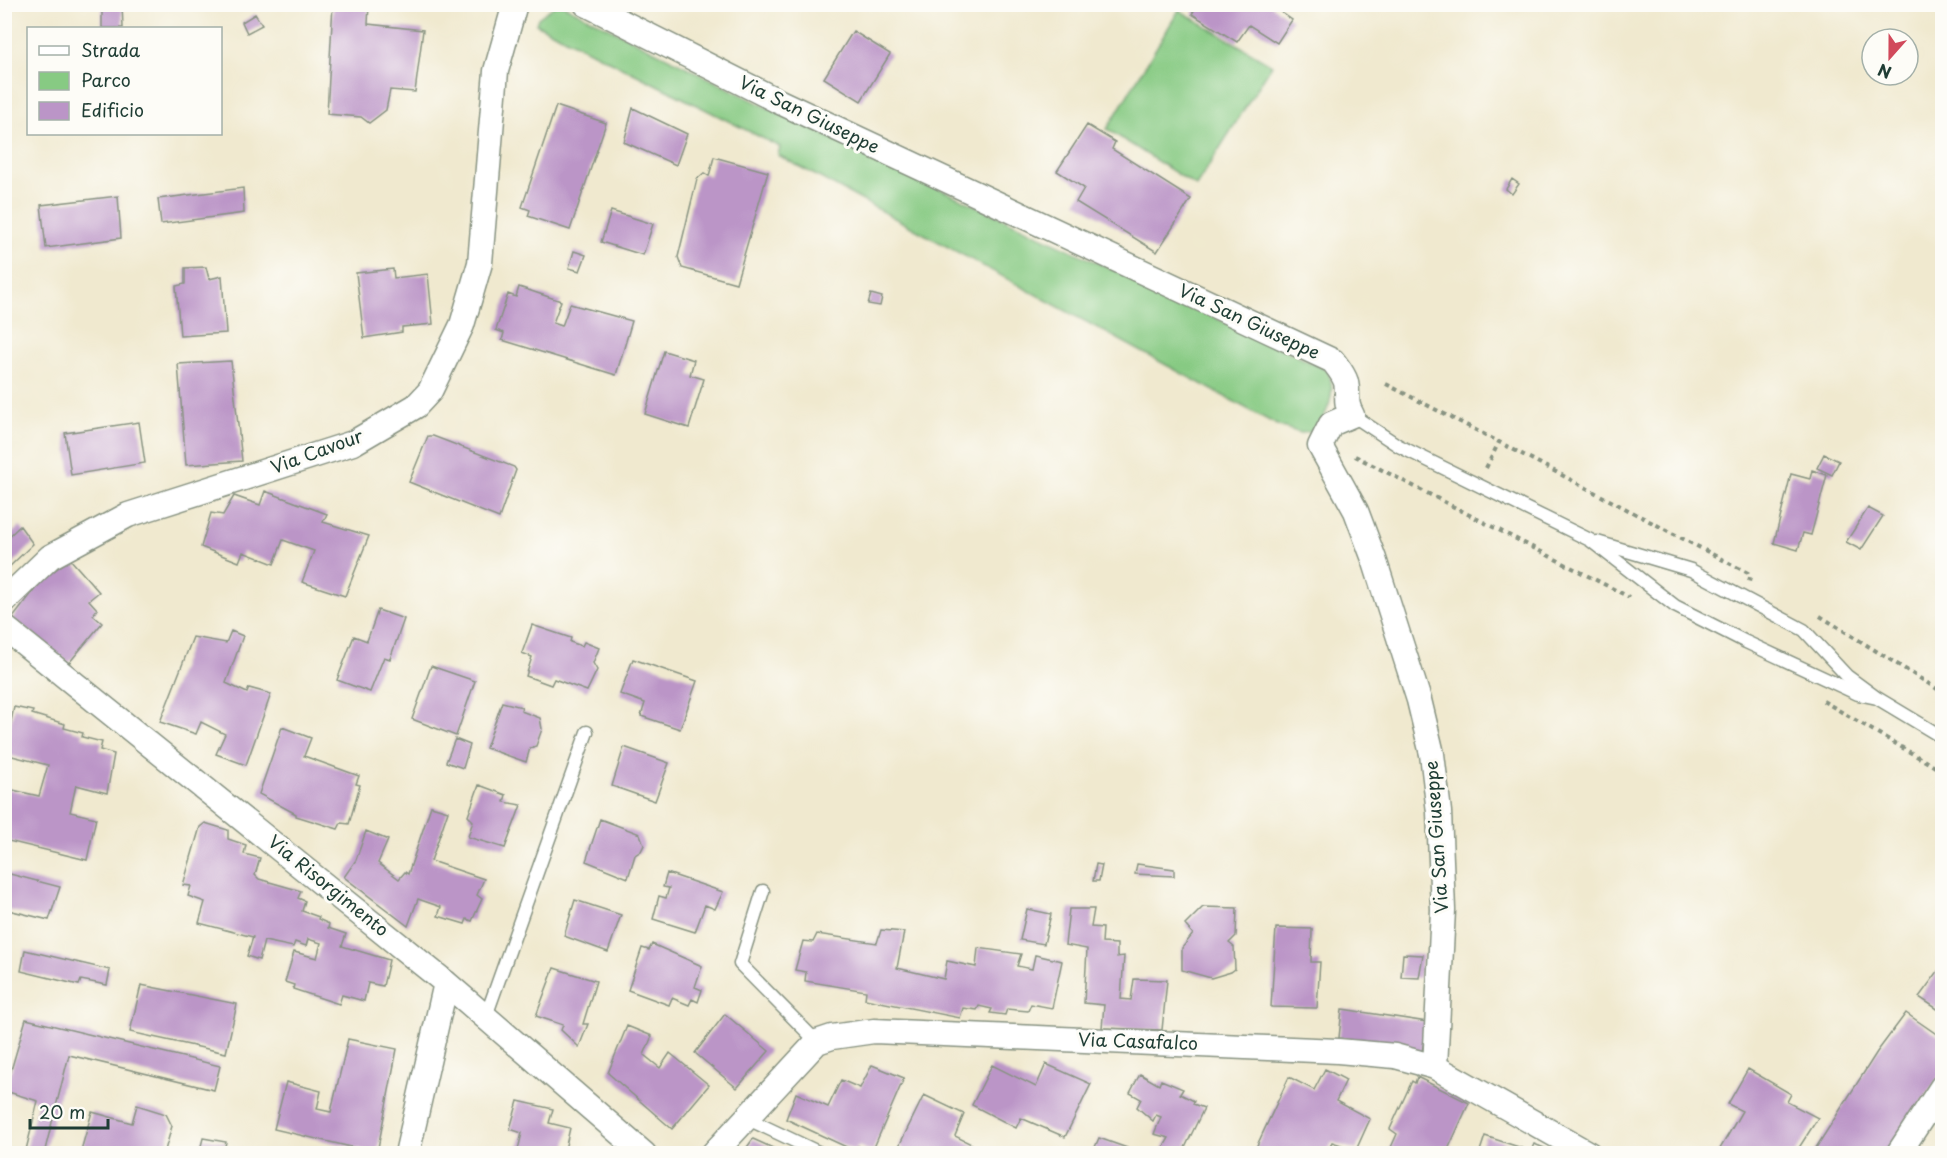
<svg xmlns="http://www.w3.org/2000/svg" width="1947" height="1158" font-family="'Playpen Sans',sans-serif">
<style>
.green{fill:#87ca83;stroke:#53845c;stroke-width:1.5}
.building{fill:#bb95c7}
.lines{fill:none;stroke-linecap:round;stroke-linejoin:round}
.service-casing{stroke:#889382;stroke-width:15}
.minor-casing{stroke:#889382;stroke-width:27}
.path{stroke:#889382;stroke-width:4;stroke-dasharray:4.5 4.5;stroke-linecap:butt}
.service{stroke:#fff;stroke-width:12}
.minor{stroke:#fff;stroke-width:24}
.labels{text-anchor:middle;stroke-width:6;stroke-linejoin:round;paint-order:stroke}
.street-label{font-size:18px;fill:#1f3d34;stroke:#fdfcf7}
</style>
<rect width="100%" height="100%" fill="#fdfcf7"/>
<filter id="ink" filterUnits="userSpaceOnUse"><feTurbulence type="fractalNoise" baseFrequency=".0167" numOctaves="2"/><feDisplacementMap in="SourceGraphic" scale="12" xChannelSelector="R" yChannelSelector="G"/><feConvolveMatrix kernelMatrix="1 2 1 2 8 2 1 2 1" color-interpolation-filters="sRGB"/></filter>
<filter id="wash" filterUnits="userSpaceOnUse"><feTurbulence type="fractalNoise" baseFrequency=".008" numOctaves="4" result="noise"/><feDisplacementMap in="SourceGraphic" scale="24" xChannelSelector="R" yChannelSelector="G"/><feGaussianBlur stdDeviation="1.35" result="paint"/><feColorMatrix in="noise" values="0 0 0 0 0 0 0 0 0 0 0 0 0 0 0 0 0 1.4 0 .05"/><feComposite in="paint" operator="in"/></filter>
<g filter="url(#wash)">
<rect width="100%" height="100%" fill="#f0e9cf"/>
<path class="green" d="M 556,5 L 563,5 L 784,116 L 1327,370 C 1338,391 1328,417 1311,432 L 1301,433 L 1279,426 L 778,155 L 780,147 L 536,24 L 538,18 Z
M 1179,10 L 1272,65 L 1196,186 L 1107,129 Z"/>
<g id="blocks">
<path class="building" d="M 102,4 L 122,4 L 123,28 L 102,28 Z
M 333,4 L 369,4 L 368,24 L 423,30 L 415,92 L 390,90 L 386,110 L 369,123 L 361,117 L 327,114 Z
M 1198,4 L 1269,4 L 1292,20 L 1277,43 L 1249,25 L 1237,42 L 1192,14 Z
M 255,14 L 262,25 L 247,33 L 242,22 Z
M 853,31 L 890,54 L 861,101 L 824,78 Z
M 556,106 L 606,123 L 570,230 L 528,216 L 530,210 L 522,207 Z
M 633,108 L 687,134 L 676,165 L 624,142 Z
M 1087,125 L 1115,142 L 1112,149 L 1191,199 L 1157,252 L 1076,202 L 1084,188 L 1057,171 Z
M 714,157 L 768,172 L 736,283 L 682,268 L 678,257 L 697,179 L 704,173 L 709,176 Z
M 1512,179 L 1519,184 L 1512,194 L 1506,189 Z
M 243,188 L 244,213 L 161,224 L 158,199 Z
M 118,196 L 121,238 L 46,248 L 41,205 Z
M 611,211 L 653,224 L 643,255 L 601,242 Z
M 574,251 L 586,255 L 580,271 L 569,268 Z
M 206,267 L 209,279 L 222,276 L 226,333 L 180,336 L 176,286 L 185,284 L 185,268 Z
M 393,269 L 394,278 L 428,274 L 433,324 L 402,327 L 402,332 L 364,338 L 356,273 Z
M 519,287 L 561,301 L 553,323 L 562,326 L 570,304 L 632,321 L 616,375 L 502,340 L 504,333 L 496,330 L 508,294 L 516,297 Z
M 871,294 L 882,297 L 880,306 L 868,304 Z
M 664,351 L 694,360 L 690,375 L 704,379 L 689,428 L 645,414 Z
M 231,361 L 242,461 L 186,465 L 178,364 Z
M 139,422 L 145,463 L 71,475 L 65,433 Z
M 428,436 L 433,436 L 514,467 L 516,470 L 499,518 L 409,482 Z
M 1824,454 L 1839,461 L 1832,475 L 1817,468 Z
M 1812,470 L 1827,475 L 1811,535 L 1803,533 L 1798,550 L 1774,543 L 1791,474 L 1810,479 Z
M 265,491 L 327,514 L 323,522 L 369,536 L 345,596 L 302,582 L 314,551 L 283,540 L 274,564 L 243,552 L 239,562 L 201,547 L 211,513 L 223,515 L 234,496 L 260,505 Z
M 1868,508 L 1883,516 L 1861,550 L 1846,542 Z
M 20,526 L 33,544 L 4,572 L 4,541 Z
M 70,559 L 99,592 L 89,600 L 97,609 L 93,615 L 102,623 L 69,663 L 12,619 L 42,580 Z
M 378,610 L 404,619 L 390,659 L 384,657 L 370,692 L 337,680 L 354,636 L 367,641 Z
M 532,625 L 571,638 L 570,642 L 582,646 L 584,642 L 599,648 L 593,663 L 597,670 L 587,691 L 554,679 L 551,685 L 526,676 L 532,657 L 522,653 Z
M 231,631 L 243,636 L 226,683 L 247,693 L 249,688 L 271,694 L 246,765 L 216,754 L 225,734 L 201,722 L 196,734 L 160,722 L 193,637 L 226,643 Z
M 633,659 L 697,681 L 680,729 L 641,716 L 645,703 L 620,694 Z
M 431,666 L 475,681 L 456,736 L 412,719 Z
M 502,702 L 522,707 L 521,711 L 540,718 L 542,729 L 536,746 L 530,748 L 526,762 L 486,748 Z
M 14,707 L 33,711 L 32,714 L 65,724 L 64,728 L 83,733 L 82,737 L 102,742 L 100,750 L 114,754 L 107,793 L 76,785 L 70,812 L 96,818 L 87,860 L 4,840 L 4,788 L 39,796 L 48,765 L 4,754 Z
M 282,727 L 311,738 L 304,756 L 359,776 L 356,784 L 360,785 L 349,824 L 341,823 L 338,829 L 296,816 L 296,814 L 259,794 Z
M 455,739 L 470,745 L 463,768 L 446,762 Z
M 624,747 L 669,763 L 655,801 L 612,786 Z
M 479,785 L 506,795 L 504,802 L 521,805 L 505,848 L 468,837 L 473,821 L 468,816 Z
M 431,806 L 448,811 L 431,861 L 484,879 L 477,895 L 482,899 L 472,921 L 467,919 L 465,924 L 438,916 L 441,907 L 418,899 L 408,926 L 344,877 L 356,860 L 366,831 L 388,840 L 378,863 L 399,879 L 405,872 L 408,874 Z
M 600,819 L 640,834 L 644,845 L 641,851 L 635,855 L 628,878 L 586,861 Z
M 205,823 L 228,830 L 228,839 L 246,845 L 244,854 L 260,858 L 255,875 L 259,879 L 301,891 L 298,898 L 305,901 L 302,911 L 319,917 L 318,919 L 329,924 L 328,928 L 346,934 L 342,946 L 389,960 L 383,986 L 368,983 L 364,1001 L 342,995 L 339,1004 L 293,989 L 294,985 L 285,982 L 294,952 L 317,958 L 321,943 L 308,939 L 306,946 L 295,942 L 293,947 L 264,941 L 259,960 L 247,956 L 253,937 L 199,923 L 205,902 L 188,896 L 191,886 L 183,885 L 200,827 Z
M 1096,864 L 1102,865 L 1099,881 L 1093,881 Z
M 1137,864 L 1174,869 L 1174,876 L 1135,874 Z
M 4,867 L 7,868 L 6,873 L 60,887 L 49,920 L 8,910 L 4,920 Z
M 667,873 L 723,892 L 715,909 L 705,905 L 695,932 L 653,919 L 659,896 L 666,898 L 669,888 L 663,887 Z
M 575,900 L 621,915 L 608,952 L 564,936 Z
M 1203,907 L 1237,908 L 1236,936 L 1229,943 L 1234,947 L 1235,969 L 1231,972 L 1211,978 L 1182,970 L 1182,948 L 1193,934 L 1185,925 Z
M 1027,909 L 1051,914 L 1044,944 L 1020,940 Z
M 1069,909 L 1094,909 L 1091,927 L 1103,928 L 1102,943 L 1117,944 L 1117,957 L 1124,956 L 1121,999 L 1131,1000 L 1134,979 L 1167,980 L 1162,1030 L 1102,1028 L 1104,1005 L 1084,1003 L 1087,949 L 1065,945 Z
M 1276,928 L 1312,929 L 1311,962 L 1320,962 L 1317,1008 L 1271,1007 Z
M 881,930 L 904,932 L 897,968 L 944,979 L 947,961 L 976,967 L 978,948 L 1021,954 L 1017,966 L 1032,969 L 1035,955 L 1062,961 L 1052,1008 L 1031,1004 L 1028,1011 L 1007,1009 L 1005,1015 L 990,1013 L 992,1009 L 979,1006 L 977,1010 L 963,1008 L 960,1018 L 865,999 L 866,991 L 805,981 L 806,972 L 795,970 L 803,941 L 813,942 L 817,934 L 877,943 Z
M 652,944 L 702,966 L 695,987 L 702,990 L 698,1002 L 692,999 L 689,1005 L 672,998 L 669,1005 L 628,990 L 642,948 L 649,950 Z
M 25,950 L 110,970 L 107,985 L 81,980 L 79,985 L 21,971 Z
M 1403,954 L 1423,955 L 1419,978 L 1401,977 Z
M 1942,966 L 1942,1012 L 1919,997 Z
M 554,968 L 596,981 L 583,1024 L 588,1024 L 579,1047 L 561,1030 L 563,1025 L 536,1016 Z
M 141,985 L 237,1004 L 226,1053 L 130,1032 Z
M 1342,1009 L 1427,1022 L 1422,1052 L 1339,1038 Z
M 1906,1013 L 1942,1038 L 1942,1072 L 1888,1154 L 1812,1154 L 1877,1052 Z
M 725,1014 L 769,1051 L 737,1088 L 695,1053 Z
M 26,1019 L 220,1066 L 214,1090 L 69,1055 L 44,1154 L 25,1154 L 38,1101 L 5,1091 Z
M 627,1026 L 652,1036 L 644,1055 L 660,1068 L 670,1053 L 709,1085 L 672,1129 L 608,1073 Z
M 348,1039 L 397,1049 L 377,1153 L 274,1129 L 286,1082 L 321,1091 L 317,1109 L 331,1112 Z
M 1046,1064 L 1091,1084 L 1065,1137 L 1021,1118 L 1016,1128 L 972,1105 L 992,1065 L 1036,1087 Z
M 872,1065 L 904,1078 L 872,1152 L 858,1146 L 855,1151 L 786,1119 L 796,1093 L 828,1107 L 841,1080 L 860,1088 Z
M 1325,1069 L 1346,1080 L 1336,1101 L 1370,1119 L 1356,1150 L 1332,1142 L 1327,1154 L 1253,1154 L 1289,1077 L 1314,1090 Z
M 1748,1069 L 1791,1094 L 1787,1102 L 1818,1118 L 1795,1154 L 1717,1154 L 1742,1111 L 1728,1104 Z
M 1140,1074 L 1159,1085 L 1161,1080 L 1183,1089 L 1180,1094 L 1194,1101 L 1193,1104 L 1204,1108 L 1182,1154 L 1169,1154 L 1162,1150 L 1169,1138 L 1154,1134 L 1161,1117 L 1156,1115 L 1153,1121 L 1137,1107 L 1141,1099 L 1130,1093 Z
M 1417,1077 L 1469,1103 L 1446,1154 L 1388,1154 L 1397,1134 L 1390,1129 L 1412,1081 L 1415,1083 Z
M 924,1095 L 964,1114 L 955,1136 L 991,1154 L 910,1154 L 899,1146 Z
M 518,1101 L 553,1109 L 549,1123 L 570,1128 L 564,1154 L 517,1154 L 522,1133 L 510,1129 Z
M 137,1105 L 166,1114 L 172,1126 L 164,1154 L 80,1154 L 92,1112 L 132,1123 Z
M 1485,1136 L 1531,1151 L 1534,1144 L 1560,1154 L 1479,1154 Z
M 203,1138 L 226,1142 L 223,1154 L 199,1154 Z
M 1099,1138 L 1130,1149 L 1128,1154 L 1092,1154 Z
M 753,1139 L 786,1154 L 742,1154 Z"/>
</g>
</g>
<g filter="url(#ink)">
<use href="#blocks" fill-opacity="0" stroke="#889382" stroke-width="1.5"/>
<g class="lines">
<g class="service-casing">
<path id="service" d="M 1352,415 L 1399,446 L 1590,540 L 1675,606 L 1746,642 L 1858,694 L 1877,698
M 1597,542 L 1691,570 L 1804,630 L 1847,676 L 1877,698 L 1942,737
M 763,891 L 740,964 L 817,1042
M 486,1016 L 587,732
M 746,1118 L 822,1154"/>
</g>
<g class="minor-casing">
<path id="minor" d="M 586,4 L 780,102 L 1333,361 C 1338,368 1343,373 1346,382 C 1349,395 1344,402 1352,415 L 1331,424 L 1320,446 L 1356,511 L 1374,559 L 1419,700 L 1432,754 L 1439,812 L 1443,910 L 1435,1067
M 4,601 L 50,557 L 128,515 L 353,443 L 416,406 L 430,391 L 462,325 L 480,263 L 496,71 L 515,4
M 4,627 L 446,983 L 644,1154
M 407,1154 L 446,983
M 713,1154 L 817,1042 L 832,1037 L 874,1031 L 1338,1051 L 1395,1056 L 1435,1067 L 1589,1154
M 1898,1154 L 1942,1087"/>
</g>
<path class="path" d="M 1386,384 L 1499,442
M 1355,456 L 1629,597
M 1486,468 L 1499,442 L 1748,573 L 1750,577 L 1749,582
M 1820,616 L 1942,692
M 1823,701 L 1942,771"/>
<use href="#service" class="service"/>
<use href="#minor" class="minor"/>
</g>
</g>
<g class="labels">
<g class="street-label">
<text transform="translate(809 115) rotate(26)" y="6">Via San Giuseppe</text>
<text transform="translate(1249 322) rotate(25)" y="6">Via San Giuseppe</text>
<text transform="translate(317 452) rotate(-20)" y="6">Via Cavour</text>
<text transform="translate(1437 837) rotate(-94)" y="6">Via San Giuseppe</text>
<text transform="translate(328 886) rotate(39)" y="6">Via Risorgimento</text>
<text transform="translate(1138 1042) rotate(2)" y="6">Via Casafalco</text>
</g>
</g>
<rect width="1947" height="1158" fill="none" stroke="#fdfcf7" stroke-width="24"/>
<rect x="27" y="27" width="195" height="108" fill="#fdfcf7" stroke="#a4b0a9" stroke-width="1.5"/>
<rect x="39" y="46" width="30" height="9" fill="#ffffff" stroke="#a4b0a9" stroke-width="1.5"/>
<text x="81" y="57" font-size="18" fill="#1f3d34">Strada</text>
<rect x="39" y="72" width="30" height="18" fill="#87ca83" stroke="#a4b0a9" stroke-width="1.5"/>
<text x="81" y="87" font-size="18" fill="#1f3d34">Parco</text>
<rect x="39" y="102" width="30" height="18" fill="#bb95c7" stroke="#a4b0a9" stroke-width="1.5"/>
<text x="81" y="117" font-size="18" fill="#1f3d34">Edificio</text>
<g transform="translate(1890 57) rotate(201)"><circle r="28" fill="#fdfcf7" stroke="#a4b0a9" stroke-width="1.5"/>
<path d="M0-4.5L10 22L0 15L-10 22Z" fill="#d1495b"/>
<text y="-9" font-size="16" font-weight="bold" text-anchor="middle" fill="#1f3d34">N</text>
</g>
<path d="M30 1119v9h78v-9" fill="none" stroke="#1f3d34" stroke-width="3"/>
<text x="39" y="1119" font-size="18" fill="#1f3d34" stroke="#fdfcf7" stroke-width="4.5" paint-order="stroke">20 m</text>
</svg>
